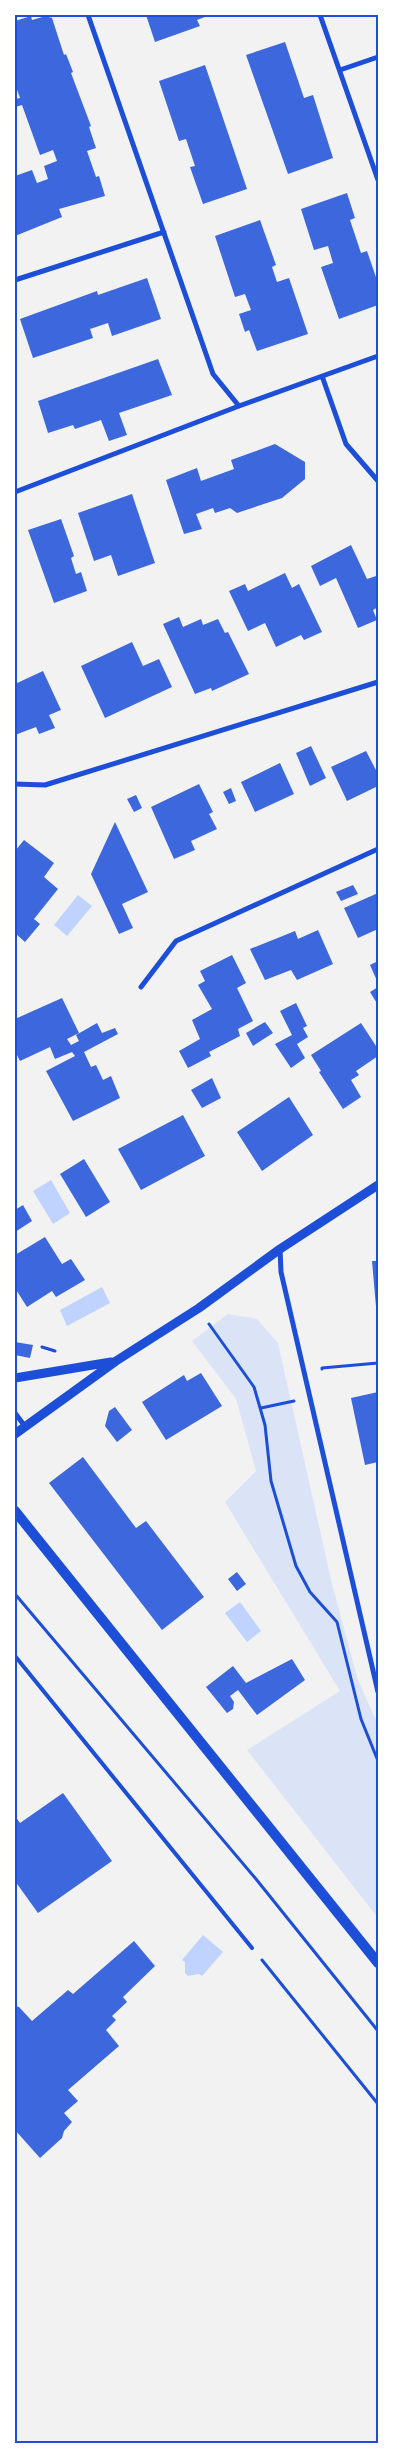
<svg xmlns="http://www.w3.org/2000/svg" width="393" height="2458" font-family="'PT Sans',sans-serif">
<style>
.green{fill:#dbe4f7}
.water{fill:#bfd3fe}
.building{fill:#3d67dc}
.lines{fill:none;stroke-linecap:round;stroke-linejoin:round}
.path{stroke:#1d4ed8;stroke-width:3}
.service{stroke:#1d4ed8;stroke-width:4}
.minor{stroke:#1d4ed8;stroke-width:5}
.tertiary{stroke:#1d4ed8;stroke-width:9}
.secondary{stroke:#1d4ed8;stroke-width:10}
.neatline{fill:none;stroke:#1d4ed8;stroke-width:2}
</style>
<rect width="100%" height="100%" fill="#f2f2f2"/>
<path class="green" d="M 228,1314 L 257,1319 L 278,1343 L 332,1584 L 358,1680 L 378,1725 L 378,1918 L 247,1750 L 340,1691 L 225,1502 L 256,1471 L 236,1399 L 192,1341 Z"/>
<path class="water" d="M 78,895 L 92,906 L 67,936 L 54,925 Z
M 51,1180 L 70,1213 L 53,1224 L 33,1191 Z
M 102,1287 L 110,1303 L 67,1326 L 60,1310 Z
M 240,1602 L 261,1631 L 247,1642 L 225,1613 Z
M 203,1935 L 223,1952 L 202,1976 L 199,1974 L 188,1976 L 185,1973 L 185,1962 L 182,1960 Z"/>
<path class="building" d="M 146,15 L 210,15 L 197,20 L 200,26 L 155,42 Z
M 31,16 L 32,20 L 46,16 L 52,18 L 64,55 L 66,54 L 73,72 L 71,73 L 91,126 L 89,127 L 96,148 L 87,151 L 96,177 L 99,176 L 105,196 L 59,209 L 62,217 L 15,236 L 15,176 L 32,170 L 37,183 L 48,179 L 44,166 L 57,161 L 53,150 L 40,155 L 22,105 L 15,107 L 15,99 L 20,98 L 15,84 L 15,21 Z
M 285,42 L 304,98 L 313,95 L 333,158 L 288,174 L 246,55 Z
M 205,65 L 247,189 L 203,204 L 190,167 L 195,166 L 186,139 L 179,141 L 159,81 Z
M 347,193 L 355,218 L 350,220 L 361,253 L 367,251 L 378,283 L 378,305 L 339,319 L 321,267 L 333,263 L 328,246 L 314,250 L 301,209 Z
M 260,220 L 276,265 L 272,267 L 277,282 L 289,278 L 308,334 L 257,351 L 249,330 L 245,332 L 239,314 L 251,310 L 245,294 L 235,297 L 215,236 Z
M 147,278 L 161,319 L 112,336 L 108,323 L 90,329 L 93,338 L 33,358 L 20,319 L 97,291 L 98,295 Z
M 158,359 L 172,395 L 119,413 L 127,435 L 109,441 L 101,420 L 75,429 L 73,425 L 48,433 L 38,401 Z
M 275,444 L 305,462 L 305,479 L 282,498 L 237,513 L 230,508 L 215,513 L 213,508 L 196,514 L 202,529 L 184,534 L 166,480 L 197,468 L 201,481 L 234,469 L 231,460 Z
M 132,494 L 155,563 L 118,576 L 111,555 L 94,561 L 78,513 Z
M 61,519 L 74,556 L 71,558 L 76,574 L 81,572 L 87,591 L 54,603 L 28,530 Z
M 351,545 L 367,579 L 376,576 L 378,579 L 378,607 L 373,610 L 377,620 L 358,628 L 336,578 L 320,586 L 311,566 Z
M 285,573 L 292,588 L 299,584 L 322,632 L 304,640 L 301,635 L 276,647 L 265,623 L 248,631 L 229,591 L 245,584 L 248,591 Z
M 179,617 L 183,627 L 201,619 L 203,625 L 218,619 L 225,633 L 228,632 L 249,674 L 212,691 L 211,688 L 195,694 L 163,624 Z
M 132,642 L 143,666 L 159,659 L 172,687 L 105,718 L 81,666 Z
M 43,671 L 61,710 L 49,715 L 55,728 L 39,734 L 36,727 L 15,735 L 15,684 Z
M 311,746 L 326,778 L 310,786 L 296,753 Z
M 366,751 L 378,774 L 378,786 L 347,801 L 331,767 Z
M 280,763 L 294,794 L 255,812 L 241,782 Z
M 199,784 L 213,812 L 209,814 L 217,829 L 191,841 L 195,850 L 174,859 L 151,807 Z
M 231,788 L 236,801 L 229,804 L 223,792 Z
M 136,795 L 142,808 L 134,812 L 127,799 Z
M 115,822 L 148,892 L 122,904 L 133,928 L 119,934 L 91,874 Z
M 24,840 L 54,863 L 44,877 L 58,889 L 34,919 L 40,924 L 25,942 L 15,933 L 15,851 Z
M 353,885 L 358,894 L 341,901 L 336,892 Z
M 378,893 L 378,929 L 358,938 L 344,908 Z
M 318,930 L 333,964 L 297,980 L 291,970 L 265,980 L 250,949 L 295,931 L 298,939 Z
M 232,955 L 246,983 L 237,988 L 253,1021 L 238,1029 L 240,1036 L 209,1052 L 211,1056 L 188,1068 L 179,1051 L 200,1039 L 192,1020 L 212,1009 L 198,985 L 205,981 L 200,971 Z
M 378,961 L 378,983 L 370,965 Z
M 378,987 L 378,1005 L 370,992 Z
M 62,998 L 79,1033 L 67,1039 L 71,1045 L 79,1041 L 76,1035 L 97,1023 L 102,1033 L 115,1028 L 118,1034 L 84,1052 L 91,1067 L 96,1065 L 103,1080 L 111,1076 L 120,1098 L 73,1121 L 46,1071 L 75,1056 L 72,1052 L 55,1059 L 50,1047 L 20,1061 L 15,1051 L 15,1019 Z
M 296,1003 L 307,1026 L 303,1028 L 308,1037 L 297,1044 L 305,1058 L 291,1068 L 275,1044 L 292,1035 L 280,1011 Z
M 265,1022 L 273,1033 L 253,1046 L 246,1033 Z
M 361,1023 L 378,1049 L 378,1056 L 356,1071 L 359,1075 L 351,1080 L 361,1097 L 343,1109 L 319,1072 L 321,1071 L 311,1055 Z
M 212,1078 L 221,1098 L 202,1108 L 191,1090 Z
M 289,1097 L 313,1135 L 262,1171 L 237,1132 Z
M 183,1115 L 205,1156 L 141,1190 L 118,1149 Z
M 84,1159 L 110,1202 L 86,1217 L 60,1174 Z
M 23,1205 L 32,1221 L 15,1232 L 15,1210 Z
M 45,1237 L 62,1264 L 71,1259 L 85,1280 L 56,1297 L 52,1291 L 27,1307 L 15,1288 L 15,1255 Z
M 372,1261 L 378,1261 L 378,1318 L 377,1318 Z
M 15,1342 L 33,1345 L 30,1358 L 15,1355 Z
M 201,1373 L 222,1406 L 166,1440 L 142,1402 L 184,1375 L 187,1381 Z
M 378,1392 L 378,1462 L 365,1465 L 351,1398 Z
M 115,1407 L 132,1430 L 117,1442 L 105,1426 L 109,1411 Z
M 83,1457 L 136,1528 L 146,1521 L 204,1597 L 162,1630 L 49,1483 Z
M 237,1572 L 246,1584 L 237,1591 L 228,1579 Z
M 292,1659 L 305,1680 L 257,1715 L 238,1690 L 230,1696 L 234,1702 L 233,1709 L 227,1713 L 206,1687 L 233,1666 L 246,1683 Z
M 63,1793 L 112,1861 L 38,1913 L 15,1881 L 15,1816 L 20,1823 Z
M 134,1941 L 155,1966 L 123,1997 L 127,2002 L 112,2016 L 116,2020 L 106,2030 L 119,2046 L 68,2090 L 78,2101 L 64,2113 L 72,2122 L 64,2131 L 62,2138 L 40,2158 L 15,2130 L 15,2006 L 19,2007 L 32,2021 L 68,1990 L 73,1994 Z"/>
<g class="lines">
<path class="path" d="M 209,1324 L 254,1387 L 265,1425 L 271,1481 L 296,1566 L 310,1592 L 337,1622 L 361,1719 L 378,1761
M 42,1347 L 55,1351
M 322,1369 L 322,1368 L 378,1363
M 261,1408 L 294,1401
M 15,1594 L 256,1879 L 378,2031
M 262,1960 L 378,2104"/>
<path class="service" d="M 15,1656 L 252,1948"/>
<path class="minor" d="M 88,15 L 213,374 L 239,406
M 320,15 L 378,180
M 340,70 L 378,57
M 15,280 L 164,232
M 322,376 L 346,444 L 378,481
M 15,492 L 239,406 L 378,356
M 15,784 L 45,785 L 378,682
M 141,987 L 176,941 L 378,849
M 280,1249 L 281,1272 L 378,1692
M 15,1413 L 24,1425"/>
<path class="tertiary" d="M 15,1378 L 111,1362
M 15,1434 L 116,1361 L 199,1308 L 280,1249 L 378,1185"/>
<path class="secondary" d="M 15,1511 L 378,1963"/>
</g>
<rect width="393" height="2458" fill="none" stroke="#ffffff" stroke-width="32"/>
<rect x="16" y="16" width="361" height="2426" class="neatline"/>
</svg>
